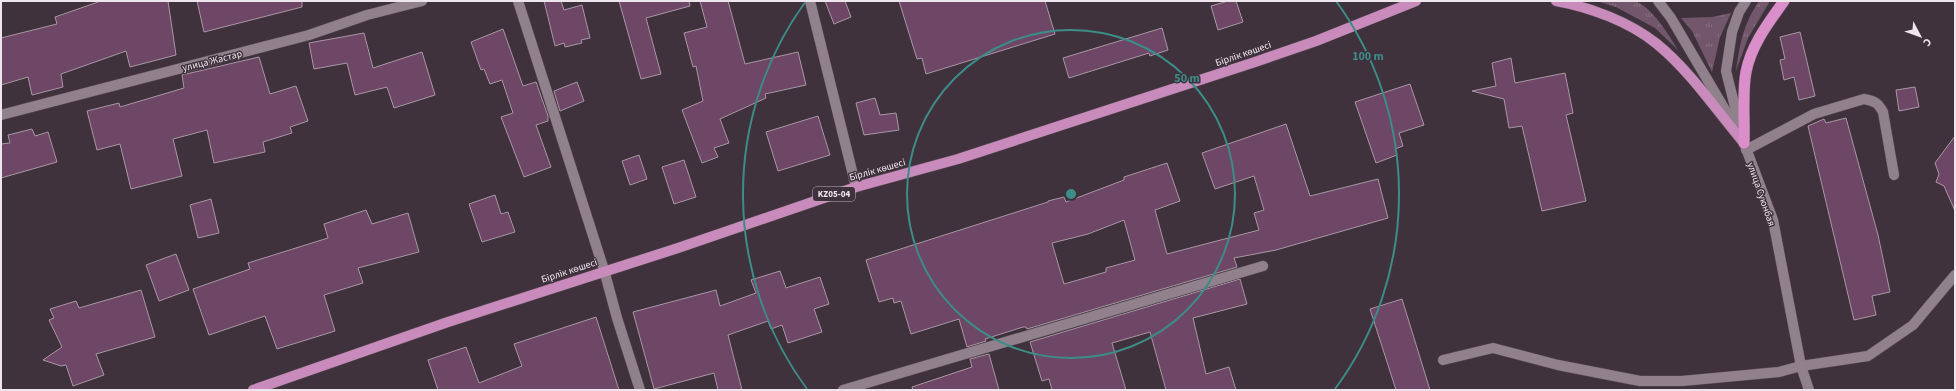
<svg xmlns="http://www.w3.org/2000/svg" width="1956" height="391" font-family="'Source Sans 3',sans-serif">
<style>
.grass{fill:url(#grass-tufts)}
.building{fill:#6e4666;stroke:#a897a4;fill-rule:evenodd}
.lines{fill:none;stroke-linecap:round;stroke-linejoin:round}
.service-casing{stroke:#5a4f58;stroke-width:11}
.minor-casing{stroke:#5a4f58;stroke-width:11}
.secondary-casing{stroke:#5a4f58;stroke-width:11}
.primary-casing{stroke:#5a4f58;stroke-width:11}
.trunk-casing{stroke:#5a4f58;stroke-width:12}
.service{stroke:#91818d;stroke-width:10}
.minor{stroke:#91818d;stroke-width:10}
.secondary{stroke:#91818d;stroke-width:10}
.primary{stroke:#c88bbb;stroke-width:10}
.trunk{stroke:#da8eca;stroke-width:11}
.ring{fill:none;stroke:#3c8c87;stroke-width:2}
.labels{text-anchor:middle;stroke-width:3;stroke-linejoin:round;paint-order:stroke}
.shield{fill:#40323d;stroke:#bab0b8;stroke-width:1}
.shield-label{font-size:9px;font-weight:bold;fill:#efe6ed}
.street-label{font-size:10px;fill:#efe6ed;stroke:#40323d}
.centre{fill:#3c8c87;stroke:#40323d;stroke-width:2}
.ring-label{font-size:12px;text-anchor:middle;font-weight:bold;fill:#3c8c87;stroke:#40323d;stroke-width:3;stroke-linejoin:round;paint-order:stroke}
</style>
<defs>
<pattern id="grass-tufts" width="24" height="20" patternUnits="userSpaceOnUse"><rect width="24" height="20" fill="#72576c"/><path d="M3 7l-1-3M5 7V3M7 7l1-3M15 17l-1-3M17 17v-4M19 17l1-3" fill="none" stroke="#866f81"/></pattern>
</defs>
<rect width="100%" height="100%" fill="#40323d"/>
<path class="grass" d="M 1597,1 C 1606,1 1627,0 1635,1 C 1652,7 1669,35 1678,50 L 1655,28 L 1616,7 Z
M 1759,1 L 1770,1 L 1748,38 L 1736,71 C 1740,43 1743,25 1759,1 Z
M 1731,13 L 1720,37 L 1712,72 L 1692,31 L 1681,18 L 1712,17 Z"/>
<path class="building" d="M 101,1 L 168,1 L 176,55 L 130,67 L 126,51 L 61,74 L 63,87 L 32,95 L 28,77 L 1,85 L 1,38 L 57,24 L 55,17 Z
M 197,1 L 302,1 L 302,7 L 204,32 Z
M 544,1 L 561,1 L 564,10 L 582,5 L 590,38 L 581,40 L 582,43 L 565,47 L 564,43 L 555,46 Z
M 619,1 L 689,1 L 690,6 L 646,18 L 661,74 L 641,79 Z
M 700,1 L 728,1 L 745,64 L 798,52 L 806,85 L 765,94 L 766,98 L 720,119 L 729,143 L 714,148 L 718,157 L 702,163 L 682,110 L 703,101 L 696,66 L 693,67 L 684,33 L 707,27 Z
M 825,1 L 845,1 L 851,17 L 834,24 Z
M 899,1 L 1045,1 L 1055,34 L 926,74 L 922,58 L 917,59 Z
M 1228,1 L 1236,1 L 1243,22 L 1218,30 L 1211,6 Z
M 1162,28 L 1168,50 L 1150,56 L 1149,53 L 1069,78 L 1063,58 Z
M 503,29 L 523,86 L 536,82 L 548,116 L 548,121 L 536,125 L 551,167 L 524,177 L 501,117 L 513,113 L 502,80 L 490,84 L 484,69 L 481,70 L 471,42 Z
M 1800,32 L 1815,96 L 1799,100 L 1794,77 L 1784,80 L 1780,60 L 1785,59 L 1780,37 Z
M 364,33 L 373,68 L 422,52 L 435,95 L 394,108 L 387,87 L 355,95 L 347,63 L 314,69 L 309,43 Z
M 259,57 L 270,94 L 296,86 L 308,121 L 290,127 L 292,133 L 263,142 L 265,152 L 214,163 L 207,130 L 173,139 L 182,176 L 131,189 L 120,144 L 97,150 L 87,111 L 119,103 L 120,107 L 184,88 L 182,75 Z
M 1511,58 L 1515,83 L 1565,73 L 1573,113 L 1566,115 L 1586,201 L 1542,211 L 1522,126 L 1509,128 L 1504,99 L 1472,91 L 1496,86 L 1492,63 Z
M 577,82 L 584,101 L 560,111 L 554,91 Z
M 1410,84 L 1424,125 L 1399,133 L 1403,146 L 1395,149 L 1397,155 L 1376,163 L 1355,102 Z
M 1915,87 L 1919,107 L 1899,111 L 1896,90 Z
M 875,98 L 880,115 L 896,113 L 899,130 L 864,135 L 856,103 Z
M 818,116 L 830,155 L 778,171 L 766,132 Z
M 1846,118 L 1878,235 L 1890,292 L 1872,296 L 1876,315 L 1854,320 L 1808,126 L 1824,119 L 1826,123 Z
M 1286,124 L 1310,196 L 1378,179 L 1388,218 L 1276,250 L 1234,258 L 1237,267 L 1027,329 L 1026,327 L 1023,327 L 985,339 L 986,341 L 967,347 L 959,319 L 911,334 L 901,301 L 894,303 L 893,298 L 879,302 L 866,260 L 1048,202 L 1048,201 L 1064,197 L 1066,202 L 1124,180 L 1124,177 L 1167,163 L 1180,201 L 1155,210 L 1167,254 L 1259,230 L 1254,213 L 1264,210 L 1254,176 L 1215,189 L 1202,153 ZM 1124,220 L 1135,260 L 1106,268 L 1106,272 L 1064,284 L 1052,243 L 1088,234 Z
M 32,129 L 35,136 L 48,132 L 57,162 L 1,178 L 1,144 L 10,143 L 8,135 Z
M 1955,136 L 1955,211 L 1944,186 L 1936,182 L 1939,174 L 1935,163 Z
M 639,155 L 647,179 L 630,185 L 622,161 Z
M 684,160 L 696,197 L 674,204 L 662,167 Z
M 495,195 L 501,214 L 508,212 L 515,232 L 482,242 L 469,204 Z
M 211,199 L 219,233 L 198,238 L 190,205 Z
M 366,210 L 372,224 L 408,213 L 419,252 L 358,268 L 363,283 L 324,295 L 335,331 L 277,349 L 265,316 L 209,335 L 193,289 L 250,269 L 248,263 L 328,238 L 324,224 Z
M 176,254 L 189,290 L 159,301 L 146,265 Z
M 780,271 L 786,288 L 820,277 L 829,304 L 814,309 L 822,332 L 788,343 L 782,325 L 771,329 L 768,321 L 728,335 L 742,390 L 718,390 L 714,373 L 654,389 L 633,312 L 716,290 L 720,306 L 756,293 L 751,280 Z
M 1240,279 L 1247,304 L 1193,318 L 1206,374 L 1229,367 L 1236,390 L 1166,390 L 1150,332 L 1112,343 L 1126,390 L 1052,390 L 1049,379 L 1042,381 L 1030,342 Z
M 141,290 L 155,337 L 96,354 L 104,375 L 73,386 L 66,365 L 61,366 L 43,360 L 62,347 L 49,320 L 54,318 L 50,309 L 76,301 L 79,308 Z
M 1402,299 L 1430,390 L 1396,390 L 1370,309 Z
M 596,317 L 619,390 L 438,390 L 428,360 L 466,347 L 479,383 L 522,366 L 514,344 Z
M 989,354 L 999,390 L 913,390 L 912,387 L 972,367 L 970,359 Z"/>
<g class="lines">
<g class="service-casing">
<path id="service" d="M 1746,150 L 1814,114 L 1864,99 C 1875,101 1878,103 1883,112 L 1894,175"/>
</g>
<g class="minor-casing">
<path id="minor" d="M 518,1 L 604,270 L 617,318 L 640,390
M 810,1 L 856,187
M 1,115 L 309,35 L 367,15 L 422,1
M 1443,360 L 1493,348 L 1558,365 L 1640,381 L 1682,381 L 1779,372 L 1801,366 L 1868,356 L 1913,325 L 1955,275
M 843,390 L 1263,266"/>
</g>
<g class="secondary-casing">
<path id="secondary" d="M 1658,1 L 1671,18 L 1734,125
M 1746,1 L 1739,12 L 1732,32 L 1726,71 L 1744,143 L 1773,220 L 1801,366 L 1809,390"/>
</g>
<g class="primary-casing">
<path id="primary" d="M 1556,1 C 1590,7 1630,22 1657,44 C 1691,72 1716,110 1744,143
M 253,390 L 448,322 L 678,248 L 856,187 L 958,159 L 1255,62 L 1316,41 L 1416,1"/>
</g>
<g class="trunk-casing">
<path id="trunk" d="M 1744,143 C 1745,123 1742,91 1746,72 C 1751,45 1769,22 1784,1"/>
</g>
<use href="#service" class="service"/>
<use href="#minor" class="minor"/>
<use href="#secondary" class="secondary"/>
<use href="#primary" class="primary"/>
<use href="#trunk" class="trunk"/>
</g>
<g class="ring">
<circle cx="1071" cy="194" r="164"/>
<path d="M807 389A328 328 0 0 1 806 1M1336 1A328 328 0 0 1 1335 389"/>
</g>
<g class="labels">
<rect class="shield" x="813" y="187" width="42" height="14" rx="3"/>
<g class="shield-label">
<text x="834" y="197">KZ05-04</text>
</g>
<g class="street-label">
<text transform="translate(1243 53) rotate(-19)" y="4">Бірлік көшесі</text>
<text transform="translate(212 60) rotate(-14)" y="4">улица Жастар</text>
<text transform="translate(877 169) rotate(-16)" y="4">Бірлік көшесі</text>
<text transform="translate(1762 194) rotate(71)" y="4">улица Суюнбая</text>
<text transform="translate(569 270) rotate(-18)" y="4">Бірлік көшесі</text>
</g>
</g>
<circle cx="1071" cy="194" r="6" class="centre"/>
<g class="ring-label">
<text x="1368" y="60">100 m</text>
<text x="1187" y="82">50 m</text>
</g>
<rect width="1956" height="391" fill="none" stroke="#efe6ed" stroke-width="4"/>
<g transform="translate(1920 36) rotate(131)" stroke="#40323d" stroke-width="3" paint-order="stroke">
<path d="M0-3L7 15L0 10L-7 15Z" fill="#efe6ed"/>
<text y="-6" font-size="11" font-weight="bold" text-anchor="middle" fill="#efe6ed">С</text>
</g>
</svg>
